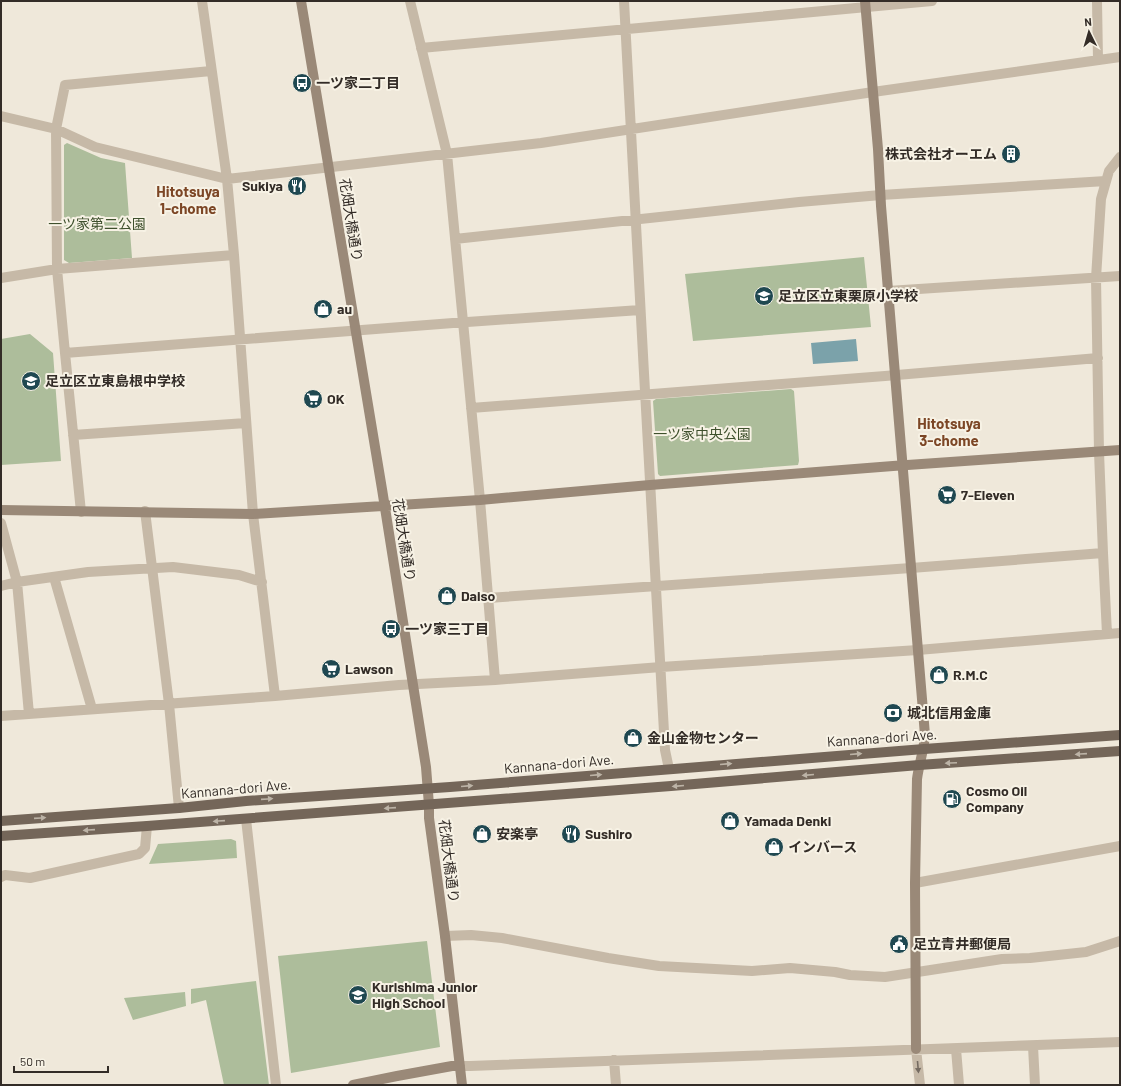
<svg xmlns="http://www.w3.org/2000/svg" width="1121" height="1086" font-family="Barlow,'Noto Sans JP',sans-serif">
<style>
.green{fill:#adbd9b}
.water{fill:#7ba2aa}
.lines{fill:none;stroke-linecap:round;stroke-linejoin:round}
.street{stroke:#c6b9a7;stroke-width:10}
.secondary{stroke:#9a8978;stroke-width:10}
.primary{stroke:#746659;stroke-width:10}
.oneway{fill:#bcb3a6}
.oneway2{fill:#756b61}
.labels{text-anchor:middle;stroke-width:4;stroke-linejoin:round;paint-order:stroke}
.poi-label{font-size:14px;font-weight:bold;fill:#332c27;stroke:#f7f2e5;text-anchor:start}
.street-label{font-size:14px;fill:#332c27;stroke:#f7f2e5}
.park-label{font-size:14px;fill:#3e502c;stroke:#f7f2e5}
.neighbourhood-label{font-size:15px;font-weight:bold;fill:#7c4625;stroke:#f7f2e5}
</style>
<rect width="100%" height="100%" fill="#efe8da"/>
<path class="green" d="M 67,143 L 101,158 L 125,163 L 132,258 L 69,263 L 64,260 L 64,145 Z
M 864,257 L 871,327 L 693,341 L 685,274 Z
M 30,334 L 53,353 L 61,461 L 1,465 L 1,339 Z
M 791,389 L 794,391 L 799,461 L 798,465 L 660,476 L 658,474 L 653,401 L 656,399 Z
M 231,839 L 236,841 L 237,858 L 149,864 L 158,844 Z
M 427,941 L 440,1047 L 291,1073 L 278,956 Z
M 256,981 L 269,1085 L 224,1085 L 206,1000 L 191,1004 L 191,989 Z
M 185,992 L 186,1006 L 133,1020 L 124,998 Z"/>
<path class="water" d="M 856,339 L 858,361 L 813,364 L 811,343 Z"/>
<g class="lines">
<path class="street" d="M 202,1 L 227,179 L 234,255 L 253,514 L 275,696
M 410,1 L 447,154 L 480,500 L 495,680
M 624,1 C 637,251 651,500 665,750 L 669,769
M 1097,1 L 1098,60
M 421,48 L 932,1
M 1,116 L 56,129 L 95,147 L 227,179 L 541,143 L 873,92 L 1120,57
M 455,239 L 799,202 L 881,195 L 1106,181
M 1,278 L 57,269 L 234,255
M 888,291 L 1120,276
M 65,353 L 453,323 L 640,310
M 471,408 L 885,376 L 1098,358
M 73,435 L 246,423
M 145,511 L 169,704 L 179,808
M 81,512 L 65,353 L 57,269 L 56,129 L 65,85 L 211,71
M 1,523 L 17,582 L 29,714
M 54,577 L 92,709
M 1,586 L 17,582 L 88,572 L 173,567 L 239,575 L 262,582
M 488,598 L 911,568 L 1103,553
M 1107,634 L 1103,553 L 1099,452 L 1096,278 L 1101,199 L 1109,171 L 1120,157
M 1,716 L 275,696 L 399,685 L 495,680 L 661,667 L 918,650 L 1120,633
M 246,819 L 276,1085
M 1,877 L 5,875 L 30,878 L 139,854 L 145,848 L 147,826
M 915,883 L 1120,846
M 445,936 L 471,935 L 502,938 L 608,958 L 659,966 L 752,971 L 790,968 L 835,972 L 850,975 L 885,977 L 1002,959 L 1030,958 L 1086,952 L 1120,941
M 1033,1046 L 1035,1085
M 916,1049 L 920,1085
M 956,1049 L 959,1085
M 614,1060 L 616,1085
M 460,1066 L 470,1066 L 1120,1042"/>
<path class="secondary" d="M 301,1 L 382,489 L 426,767 L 429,805 L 429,818 L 445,936 L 462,1085
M 865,1 L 878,149 L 881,206 L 925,735 C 924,750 919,764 917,779 L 915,883 L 916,1049
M 1,510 L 253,514 L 480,500 L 650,485 L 893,466 L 1120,450
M 353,1085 L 397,1076 L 452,1066 L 460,1066"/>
<path class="primary" d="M 1,821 L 179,808 L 246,801 L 450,787 L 924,749 L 1120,735
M 1,836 L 147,826 L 671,786 L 919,765 L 1120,751"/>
</g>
<defs><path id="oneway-solid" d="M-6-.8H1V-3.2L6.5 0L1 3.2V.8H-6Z"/></defs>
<g class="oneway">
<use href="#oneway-solid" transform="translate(856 754) rotate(-5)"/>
<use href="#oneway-solid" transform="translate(1081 754) rotate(176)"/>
<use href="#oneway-solid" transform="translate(951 763) rotate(177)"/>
<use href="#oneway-solid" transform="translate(726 764) rotate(-5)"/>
<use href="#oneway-solid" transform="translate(596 775) rotate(-5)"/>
<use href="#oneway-solid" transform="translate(808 775) rotate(175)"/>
<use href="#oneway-solid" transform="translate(467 786) rotate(-5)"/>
<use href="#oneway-solid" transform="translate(678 786) rotate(175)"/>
<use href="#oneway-solid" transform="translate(267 799) rotate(-4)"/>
<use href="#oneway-solid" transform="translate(390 808) rotate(176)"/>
<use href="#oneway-solid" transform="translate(40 818) rotate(-4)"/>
<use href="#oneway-solid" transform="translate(219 821) rotate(176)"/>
<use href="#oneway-solid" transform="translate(89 830) rotate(176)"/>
</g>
<use class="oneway2" href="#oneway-solid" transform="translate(918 1067) rotate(85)"/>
<defs>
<g id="bus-disc" transform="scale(1)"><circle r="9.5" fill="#1f4851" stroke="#f7f2e5"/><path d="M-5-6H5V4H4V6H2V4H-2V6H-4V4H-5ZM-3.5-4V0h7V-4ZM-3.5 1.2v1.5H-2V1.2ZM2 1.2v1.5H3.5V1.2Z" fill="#fff"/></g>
<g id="building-disc" transform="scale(1)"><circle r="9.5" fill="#1f4851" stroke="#f7f2e5"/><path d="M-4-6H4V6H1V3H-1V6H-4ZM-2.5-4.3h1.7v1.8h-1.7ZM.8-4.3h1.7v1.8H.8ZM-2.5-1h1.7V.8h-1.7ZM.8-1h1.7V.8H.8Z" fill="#fff"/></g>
<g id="restaurant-disc" transform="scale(1)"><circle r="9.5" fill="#1f4851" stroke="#f7f2e5"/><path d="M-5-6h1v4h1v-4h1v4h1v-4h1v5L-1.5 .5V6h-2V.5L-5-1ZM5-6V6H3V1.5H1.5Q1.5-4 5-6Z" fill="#fff"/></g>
<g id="school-disc" transform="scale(1)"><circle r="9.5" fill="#1f4851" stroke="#f7f2e5"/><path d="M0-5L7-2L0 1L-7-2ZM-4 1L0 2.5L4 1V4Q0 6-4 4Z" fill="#fff"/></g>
<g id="shop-disc" transform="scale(1)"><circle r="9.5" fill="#1f4851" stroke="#f7f2e5"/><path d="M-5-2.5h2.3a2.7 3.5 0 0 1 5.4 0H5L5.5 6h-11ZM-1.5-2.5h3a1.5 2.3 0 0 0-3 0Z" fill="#fff"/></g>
<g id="supermarket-disc" transform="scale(1)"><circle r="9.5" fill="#1f4851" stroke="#f7f2e5"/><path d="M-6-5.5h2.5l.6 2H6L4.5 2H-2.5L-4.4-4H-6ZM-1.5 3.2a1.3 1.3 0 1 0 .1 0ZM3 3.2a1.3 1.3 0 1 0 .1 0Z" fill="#fff"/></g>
<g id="bank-disc" transform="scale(1)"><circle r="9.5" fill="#1f4851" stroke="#f7f2e5"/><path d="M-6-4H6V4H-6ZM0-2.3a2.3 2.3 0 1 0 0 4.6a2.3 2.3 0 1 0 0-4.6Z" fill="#fff"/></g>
<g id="fuel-disc" transform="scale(1)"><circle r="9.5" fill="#1f4851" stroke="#f7f2e5"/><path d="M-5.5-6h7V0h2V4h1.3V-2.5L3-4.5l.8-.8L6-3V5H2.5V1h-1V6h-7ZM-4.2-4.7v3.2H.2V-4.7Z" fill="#fff"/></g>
<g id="civic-disc" transform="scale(1)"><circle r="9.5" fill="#1f4851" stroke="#f7f2e5"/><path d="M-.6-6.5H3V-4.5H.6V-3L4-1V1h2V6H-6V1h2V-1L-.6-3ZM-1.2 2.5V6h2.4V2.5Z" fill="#fff"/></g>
</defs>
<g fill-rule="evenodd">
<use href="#bus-disc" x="302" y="83"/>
<use href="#building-disc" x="1011" y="154"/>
<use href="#restaurant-disc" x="297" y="186"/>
<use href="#school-disc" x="764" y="296"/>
<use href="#shop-disc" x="323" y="309"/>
<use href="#school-disc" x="31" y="381"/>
<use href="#supermarket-disc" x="313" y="399"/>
<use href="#supermarket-disc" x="947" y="495"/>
<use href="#shop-disc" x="447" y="596"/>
<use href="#bus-disc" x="391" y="629"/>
<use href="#supermarket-disc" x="331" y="669"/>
<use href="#shop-disc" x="939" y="675"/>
<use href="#bank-disc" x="893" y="713"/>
<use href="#shop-disc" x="633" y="738"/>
<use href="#fuel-disc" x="952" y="799"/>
<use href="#shop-disc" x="730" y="821"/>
<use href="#shop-disc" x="482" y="834"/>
<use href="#restaurant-disc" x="571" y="834"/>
<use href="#shop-disc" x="774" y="847"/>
<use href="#civic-disc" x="899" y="944"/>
<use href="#school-disc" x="358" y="995"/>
</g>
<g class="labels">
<g class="poi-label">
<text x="316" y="88">一ツ家二丁目</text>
<text x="997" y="159" text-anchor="end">株式会社オーエム</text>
<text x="283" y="191" text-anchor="end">Sukiya</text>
<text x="778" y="301">足立区立東栗原小学校</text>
<text x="337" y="314">au</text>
<text x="45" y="386">足立区立東島根中学校</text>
<text x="327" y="404">OK</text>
<text x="961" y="500">7-Eleven</text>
<text x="461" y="601">Daiso</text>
<text x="405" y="634">一ツ家三丁目</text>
<text x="345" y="674">Lawson</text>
<text x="953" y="680">R.M.C</text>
<text x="907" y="718">城北信用金庫</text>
<text x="647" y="743">金山金物センター</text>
<text x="966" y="796">Cosmo Oil<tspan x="966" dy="16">Company</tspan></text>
<text x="744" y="826">Yamada Denki</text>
<text x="496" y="839">安楽亭</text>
<text x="585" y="839">Sushiro</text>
<text x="788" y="852">インバース</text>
<text x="913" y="949">足立青井郵便局</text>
<text x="372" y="992">Kurishima Junior<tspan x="372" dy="16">High School</tspan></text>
</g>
<g class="street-label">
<text transform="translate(351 220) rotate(81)" y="5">花畑大橋通り</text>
<text transform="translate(404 540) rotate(81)" y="5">花畑大橋通り</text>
<text transform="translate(882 738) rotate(-4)" y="5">Kannana-dori Ave.</text>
<text transform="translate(559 764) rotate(-5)" y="5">Kannana-dori Ave.</text>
<text transform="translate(236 789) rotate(-5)" y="5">Kannana-dori Ave.</text>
<text transform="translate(449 861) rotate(83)" y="5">花畑大橋通り</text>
</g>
<g class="park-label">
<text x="97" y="229">一ツ家第二公園</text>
<text x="702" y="439">一ツ家中央公園</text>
</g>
<g class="neighbourhood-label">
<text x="188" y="197">Hitotsuya<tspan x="188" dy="17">1-chome</tspan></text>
<text x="949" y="429">Hitotsuya<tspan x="949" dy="17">3-chome</tspan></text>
</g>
</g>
<rect width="1121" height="1086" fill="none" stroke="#332c27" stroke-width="4"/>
<g transform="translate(1089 32) rotate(355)" stroke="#f7f2e5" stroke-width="3" paint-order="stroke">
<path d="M0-3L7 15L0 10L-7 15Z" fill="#332c27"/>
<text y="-6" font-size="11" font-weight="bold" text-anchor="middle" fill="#332c27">N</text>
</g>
<path d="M14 1066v6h94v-6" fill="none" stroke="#332c27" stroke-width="2"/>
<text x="20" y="1066" font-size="12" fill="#332c27" stroke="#f7f2e5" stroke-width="3" paint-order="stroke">50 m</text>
</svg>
